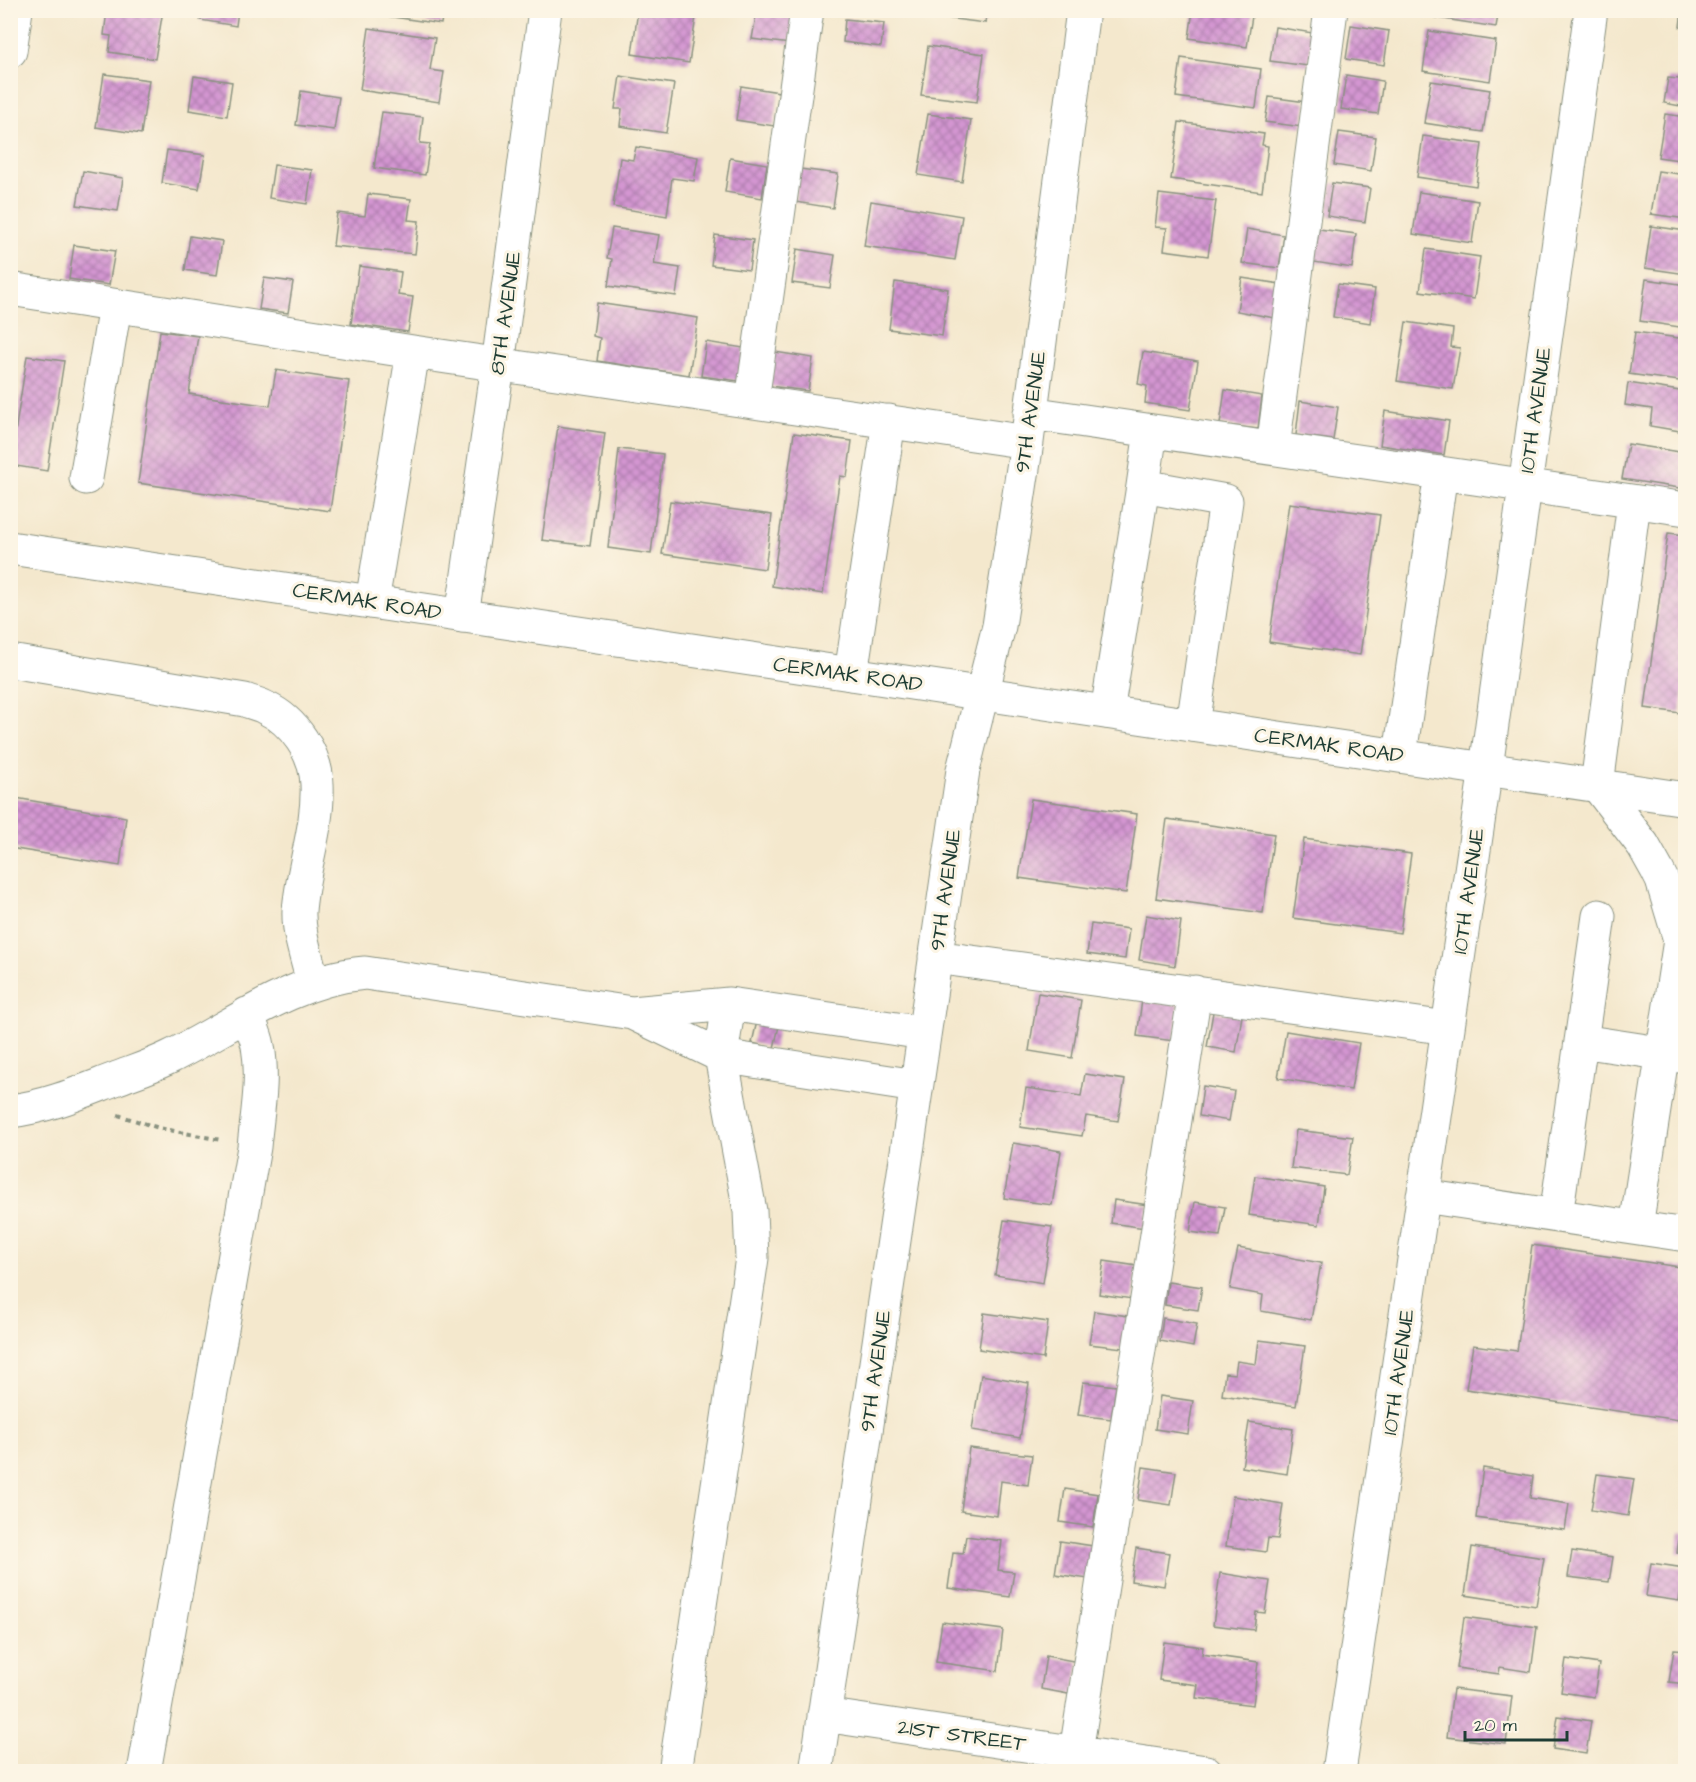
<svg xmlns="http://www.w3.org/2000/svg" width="1696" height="1782" font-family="'Architects Daughter',sans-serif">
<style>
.building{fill:url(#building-cross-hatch)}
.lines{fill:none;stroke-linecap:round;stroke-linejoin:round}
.minor-casing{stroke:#8a9280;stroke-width:35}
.major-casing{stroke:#8a9280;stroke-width:35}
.path{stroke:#8a9280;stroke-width:4;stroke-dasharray:4.5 4.5;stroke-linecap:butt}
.minor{stroke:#fff;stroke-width:33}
.major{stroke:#fff;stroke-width:33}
.labels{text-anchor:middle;stroke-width:6;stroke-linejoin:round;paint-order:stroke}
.street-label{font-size:21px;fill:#1f3d34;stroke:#fcf5e5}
</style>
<defs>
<pattern id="building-cross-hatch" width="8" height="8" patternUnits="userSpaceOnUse" patternTransform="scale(1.5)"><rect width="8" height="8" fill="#d496d2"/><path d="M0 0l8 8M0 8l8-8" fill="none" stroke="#ab7cab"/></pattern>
</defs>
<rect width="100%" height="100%" fill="#fcf5e5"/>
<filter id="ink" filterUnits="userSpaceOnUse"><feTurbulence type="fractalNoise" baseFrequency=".0167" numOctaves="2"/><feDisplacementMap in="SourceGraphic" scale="12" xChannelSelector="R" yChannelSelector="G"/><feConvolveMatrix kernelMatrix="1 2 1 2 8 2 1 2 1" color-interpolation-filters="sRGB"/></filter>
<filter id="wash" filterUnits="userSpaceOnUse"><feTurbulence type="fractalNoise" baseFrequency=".008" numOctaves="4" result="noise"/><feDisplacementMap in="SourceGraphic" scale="24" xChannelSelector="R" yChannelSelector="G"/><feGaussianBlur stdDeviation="1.35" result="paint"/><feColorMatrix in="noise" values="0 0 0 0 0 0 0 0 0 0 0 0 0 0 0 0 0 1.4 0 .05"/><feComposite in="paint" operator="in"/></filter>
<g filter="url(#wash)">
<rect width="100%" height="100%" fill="#f4e8cd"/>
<g id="blocks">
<path class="building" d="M 107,10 L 163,10 L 155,59 L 109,52 L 111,36 L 104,35 Z
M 201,10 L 238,10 L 236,26 L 200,20 Z
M 388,10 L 443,10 L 441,24 L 387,16 Z
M 638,10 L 697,10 L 689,63 L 632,54 Z
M 757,10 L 795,10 L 790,44 L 752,39 Z
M 924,10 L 987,10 L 985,23 L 923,15 Z
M 1193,10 L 1253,10 L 1247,47 L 1189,38 Z
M 1433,10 L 1499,10 L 1496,27 L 1432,17 Z
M 1682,10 L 1686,10 L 1686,28 L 1680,27 Z
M 845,19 L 884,23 L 881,47 L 843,42 Z
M 1351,25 L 1389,31 L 1384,65 L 1346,59 Z
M 1275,27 L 1313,33 L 1308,66 L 1270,61 Z
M 369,28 L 435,38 L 430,70 L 444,72 L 439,102 L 360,90 Z
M 1429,31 L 1496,41 L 1490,81 L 1423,71 Z
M 928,46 L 984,54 L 977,102 L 921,95 Z
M 1683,56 L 1686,56 L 1686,107 L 1664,103 L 1668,78 L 1679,79 Z
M 1181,58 L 1261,69 L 1256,108 L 1176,97 Z
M 104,74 L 149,80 L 141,134 L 96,127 Z
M 1346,75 L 1383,81 L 1378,114 L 1341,109 Z
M 194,76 L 232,82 L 227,116 L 189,110 Z
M 620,76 L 674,84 L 666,133 L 620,126 L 622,109 L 615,109 Z
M 1431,81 L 1490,90 L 1483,132 L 1424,123 Z
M 741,86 L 779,92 L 774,126 L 736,120 Z
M 301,91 L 339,97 L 334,130 L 296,125 Z
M 1269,97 L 1306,102 L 1302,127 L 1265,122 Z
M 382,112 L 423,117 L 420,143 L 430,144 L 425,175 L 374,168 Z
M 928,114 L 971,120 L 962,182 L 918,175 Z
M 1665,114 L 1686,117 L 1686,161 L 1658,157 Z
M 1179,122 L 1264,134 L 1262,145 L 1268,146 L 1262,192 L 1171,179 Z
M 1339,132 L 1376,137 L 1371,171 L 1334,165 Z
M 1423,136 L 1482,144 L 1476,186 L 1417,177 Z
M 636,147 L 698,157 L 694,181 L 672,178 L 667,216 L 613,207 L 620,158 L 633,160 Z
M 167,150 L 205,155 L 199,189 L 162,183 Z
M 730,158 L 767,164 L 762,198 L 725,192 Z
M 274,165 L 312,170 L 307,204 L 269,198 Z
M 800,169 L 838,174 L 833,208 L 795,202 Z
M 83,171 L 123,178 L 118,211 L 77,205 Z
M 1658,171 L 1686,175 L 1686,219 L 1651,214 Z
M 1332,183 L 1370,188 L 1365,222 L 1327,216 Z
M 1419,192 L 1478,201 L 1472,243 L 1413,234 Z
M 368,194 L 411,199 L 408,220 L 419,221 L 415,254 L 333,246 L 337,213 L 365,216 Z
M 1159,194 L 1216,201 L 1208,256 L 1164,250 L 1167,228 L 1155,227 Z
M 871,201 L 962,216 L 955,260 L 864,246 Z
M 1651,226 L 1686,231 L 1686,274 L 1645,268 Z
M 612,228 L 659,235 L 654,264 L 680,268 L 676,296 L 608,286 L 612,259 L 607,258 Z
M 1247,229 L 1284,235 L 1279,268 L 1242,263 Z
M 1319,229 L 1356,234 L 1352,268 L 1314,262 Z
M 715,235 L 753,240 L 749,270 L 711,265 Z
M 190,236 L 222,241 L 217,275 L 185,270 Z
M 74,245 L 115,251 L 109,285 L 69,279 Z
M 797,249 L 835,255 L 830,288 L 792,283 Z
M 1426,249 L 1480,257 L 1474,299 L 1420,291 Z
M 359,266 L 401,272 L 398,295 L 413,297 L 408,332 L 351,324 Z
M 264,278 L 293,282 L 288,313 L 259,309 Z
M 1242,278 L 1280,284 L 1275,318 L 1237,311 Z
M 1646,279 L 1686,285 L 1686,328 L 1640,321 Z
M 895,282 L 948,289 L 942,336 L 889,329 Z
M 1338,284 L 1375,289 L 1370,323 L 1333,317 Z
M 597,303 L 698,318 L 689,375 L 597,361 L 600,338 L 593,336 Z
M 1406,322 L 1453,329 L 1451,347 L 1460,348 L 1453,389 L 1397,381 Z
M 160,331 L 198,336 L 189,394 L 270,406 L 276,370 L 349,381 L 330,511 L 138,483 Z
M 1635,332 L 1686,339 L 1686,382 L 1629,374 Z
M 706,342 L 744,348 L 739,381 L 701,376 Z
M 775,352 L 813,358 L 808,391 L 770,386 Z
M 1143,352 L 1198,361 L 1190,410 L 1145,403 L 1147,386 L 1138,384 Z
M 27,356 L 64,361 L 47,471 L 10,465 Z
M 1628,383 L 1686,392 L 1686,432 L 1650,426 L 1652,409 L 1625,405 Z
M 1225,390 L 1262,396 L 1258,429 L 1220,424 Z
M 1300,401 L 1338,407 L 1333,440 L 1296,435 Z
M 1385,411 L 1449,421 L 1444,455 L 1380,445 Z
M 558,426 L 605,433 L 590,546 L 542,540 Z
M 794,433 L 852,441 L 847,477 L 840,476 L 823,594 L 772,586 Z
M 1628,444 L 1686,453 L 1686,489 L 1622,479 Z
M 619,449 L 663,454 L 651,554 L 608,548 Z
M 670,501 L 772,515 L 765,569 L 662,554 Z
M 1289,503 L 1380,515 L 1360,655 L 1269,642 Z
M 1668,533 L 1686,535 L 1686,671 L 1680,713 L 1645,708 Z
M 10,797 L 126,817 L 120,866 L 10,848 Z
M 1031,799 L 1137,814 L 1126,893 L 1019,878 Z
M 1167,819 L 1274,834 L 1263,913 L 1156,898 Z
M 1304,839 L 1411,854 L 1400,933 L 1293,918 Z
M 1146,915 L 1181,921 L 1175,966 L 1139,960 Z
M 1091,924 L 1129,929 L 1125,959 L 1087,954 Z
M 1038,993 L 1081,1000 L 1072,1058 L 1029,1051 Z
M 1142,1000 L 1179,1005 L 1174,1041 L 1137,1036 Z
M 1213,1012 L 1242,1016 L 1236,1052 L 1207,1047 Z
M 757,1021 L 779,1026 L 774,1048 L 752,1043 Z
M 1286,1031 L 1359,1043 L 1351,1090 L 1278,1078 Z
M 1085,1074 L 1125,1080 L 1118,1121 L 1086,1116 L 1082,1136 L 1020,1127 L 1026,1088 L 1081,1096 Z
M 1203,1086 L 1234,1091 L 1229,1121 L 1199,1116 Z
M 1296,1130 L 1353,1137 L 1347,1175 L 1291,1168 Z
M 1013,1143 L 1061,1151 L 1052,1205 L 1004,1198 Z
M 1255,1176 L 1324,1187 L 1319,1225 L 1249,1215 Z
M 1114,1200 L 1148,1205 L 1145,1228 L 1111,1223 Z
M 1195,1202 L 1225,1207 L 1220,1236 L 1190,1232 Z
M 1004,1220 L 1052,1227 L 1043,1283 L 995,1275 Z
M 1532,1245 L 1686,1268 L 1686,1421 L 1466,1389 L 1473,1345 L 1517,1351 Z
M 1238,1248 L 1321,1263 L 1311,1320 L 1261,1311 L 1263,1295 L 1230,1289 Z
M 1104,1261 L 1137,1266 L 1132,1299 L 1099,1294 Z
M 1168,1282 L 1202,1287 L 1198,1310 L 1165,1305 Z
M 1094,1311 L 1128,1316 L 1123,1348 L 1089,1344 Z
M 984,1313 L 1048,1322 L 1043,1359 L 979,1349 Z
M 1163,1318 L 1197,1324 L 1193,1347 L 1160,1341 Z
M 1259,1340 L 1305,1346 L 1296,1406 L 1222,1395 L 1225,1373 L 1235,1374 L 1237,1361 L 1256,1364 Z
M 981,1375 L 1029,1383 L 1020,1438 L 972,1430 Z
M 1083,1382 L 1116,1386 L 1111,1419 L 1078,1415 Z
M 1160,1396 L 1193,1401 L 1188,1434 L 1155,1429 Z
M 1249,1422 L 1293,1429 L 1287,1474 L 1242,1467 Z
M 969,1448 L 1032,1455 L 1028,1485 L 1001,1481 L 997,1516 L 961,1511 Z
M 1143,1467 L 1176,1472 L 1171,1505 L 1138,1500 Z
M 1483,1468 L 1533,1476 L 1530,1498 L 1569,1504 L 1565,1530 L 1476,1518 Z
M 1597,1474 L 1634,1479 L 1628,1516 L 1591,1510 Z
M 1065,1489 L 1098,1494 L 1093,1527 L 1060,1522 Z
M 1233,1496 L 1283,1504 L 1278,1539 L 1268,1538 L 1266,1552 L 1226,1546 Z
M 1680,1532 L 1686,1533 L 1686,1554 L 1677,1553 Z
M 966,1536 L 1002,1541 L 998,1570 L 1014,1572 L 1010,1597 L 948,1588 L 953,1553 L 963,1554 Z
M 1060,1541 L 1093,1546 L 1088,1579 L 1055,1574 Z
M 1472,1547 L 1544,1558 L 1536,1606 L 1465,1595 Z
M 1136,1548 L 1169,1553 L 1164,1586 L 1131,1581 Z
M 1572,1551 L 1613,1557 L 1609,1582 L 1568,1577 Z
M 1651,1563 L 1684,1568 L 1679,1601 L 1646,1596 Z
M 1220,1573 L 1270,1581 L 1265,1613 L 1256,1612 L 1254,1630 L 1213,1625 Z
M 1464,1617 L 1537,1627 L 1531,1672 L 1500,1667 L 1499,1674 L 1457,1668 Z
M 942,1622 L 1003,1630 L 998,1671 L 936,1662 Z
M 1164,1642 L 1203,1647 L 1202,1654 L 1258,1662 L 1253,1705 L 1196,1698 L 1198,1685 L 1159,1680 Z
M 1674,1649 L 1686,1650 L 1686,1684 L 1669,1682 Z
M 1046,1656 L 1079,1662 L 1074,1695 L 1041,1689 Z
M 1566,1659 L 1599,1664 L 1594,1697 L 1561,1692 Z
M 1453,1689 L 1512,1696 L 1506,1744 L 1447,1737 Z
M 1558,1716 L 1591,1721 L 1586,1754 L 1553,1749 Z"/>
</g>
</g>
<g filter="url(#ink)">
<use href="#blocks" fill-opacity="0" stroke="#8a9280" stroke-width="1.5"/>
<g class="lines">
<g class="minor-casing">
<path id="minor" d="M 10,51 L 16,10
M 10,289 L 413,352 L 1027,442
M 752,401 L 807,10
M 1030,413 L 1686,509
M 1273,448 L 1331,10
M 86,478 L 115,306
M 1143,486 L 1151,431
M 1634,502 L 1597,785 L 1643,845 L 1657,870 L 1662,880 L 1680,940 L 1636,1227
M 372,602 L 413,352
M 462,616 L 498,365 L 545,10
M 10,661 L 245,700 C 252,703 260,704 266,708 C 294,721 316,754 317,784 C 319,827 302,869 299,911 C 298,935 308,960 313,983
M 851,674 L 889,421
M 1107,712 L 1143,486 L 1226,501 L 1193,725
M 1400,755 L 1441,473
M 935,957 L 1448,1028
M 632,1013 L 721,1056 L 916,1086
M 1581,1041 L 1686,1057
M 10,1111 C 47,1107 81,1092 115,1079 C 133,1072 152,1066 170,1057 C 233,1026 292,979 365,973 L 632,1013 L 729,1004 L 924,1033
M 1423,1196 L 1686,1235
M 1556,1216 L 1599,916
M 824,1715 L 1206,1772
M 1076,1752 L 1195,992
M 144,1772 L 254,1147 C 257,1114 264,1080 258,1046 C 256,1035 251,1025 247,1014
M 675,1772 L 752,1258 L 750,1211 L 721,1056 L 729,1004
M 816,1772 L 963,770 L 999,626 L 1027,442 L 1083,10
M 1339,1772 L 1486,768 L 1591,10"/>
</g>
<g class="major-casing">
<path id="major" d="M 10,548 L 1686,799"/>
</g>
<path class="path" d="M 118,1115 L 159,1128 L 221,1140"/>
<use href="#minor" class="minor"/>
<use href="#major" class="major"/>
</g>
</g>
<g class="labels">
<g class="street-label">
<text transform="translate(505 313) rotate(-82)" y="7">8TH AVENUE</text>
<text transform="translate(1535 410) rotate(-82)" y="7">10TH AVENUE</text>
<text transform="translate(1030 412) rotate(-82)" y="7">9TH AVENUE</text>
<text transform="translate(367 601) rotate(9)" y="7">CERMAK ROAD</text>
<text transform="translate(848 674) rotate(8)" y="7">CERMAK ROAD</text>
<text transform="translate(1329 745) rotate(8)" y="7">CERMAK ROAD</text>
<text transform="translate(945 890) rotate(-82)" y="7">9TH AVENUE</text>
<text transform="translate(1468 891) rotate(-82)" y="7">10TH AVENUE</text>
<text transform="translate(875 1371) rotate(-82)" y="7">9TH AVENUE</text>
<text transform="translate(1398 1372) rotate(-82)" y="7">10TH AVENUE</text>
<text transform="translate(962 1735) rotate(8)" y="7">21ST STREET</text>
</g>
</g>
<rect width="1696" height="1782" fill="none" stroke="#fcf5e5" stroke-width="36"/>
<path d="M1465 1731v9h102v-9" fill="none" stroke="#1f3d34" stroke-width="3"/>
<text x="1474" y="1731" font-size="18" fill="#1f3d34" stroke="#fcf5e5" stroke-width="4.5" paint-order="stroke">20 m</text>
</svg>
